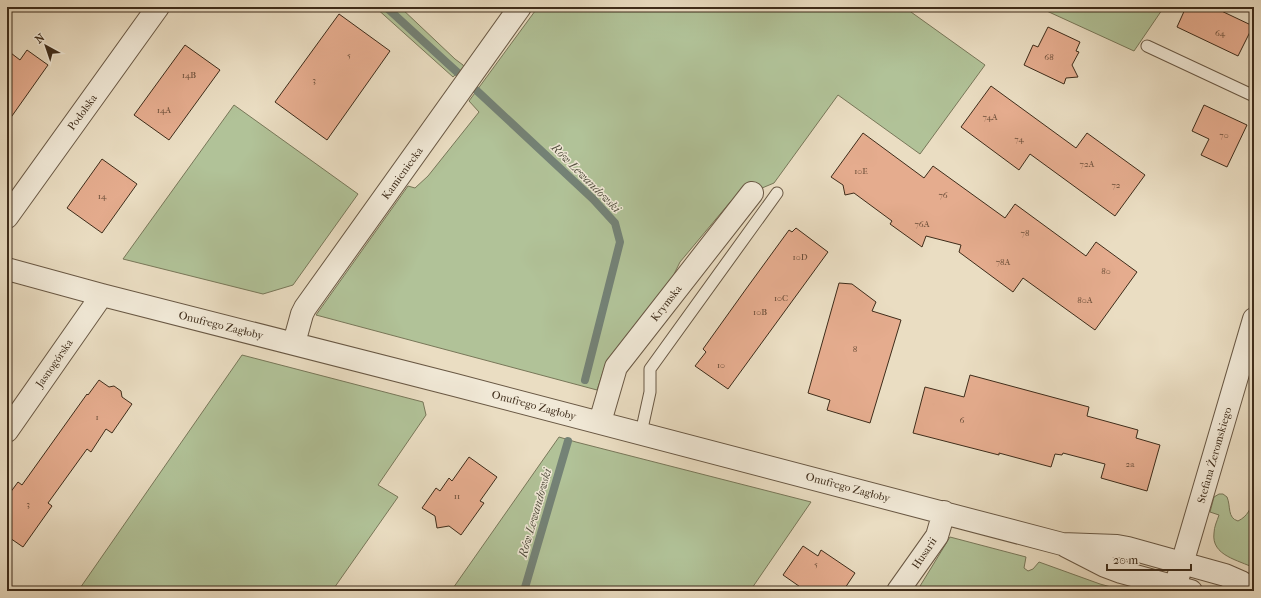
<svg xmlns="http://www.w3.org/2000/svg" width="1261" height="598" font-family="'IM FELL French Canon',serif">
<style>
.green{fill:#b1c298;stroke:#787759}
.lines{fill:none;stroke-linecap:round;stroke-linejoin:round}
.stream{stroke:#748276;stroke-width:8}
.building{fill:#e5ac8e;stroke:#3e2c1a}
.lane-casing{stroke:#695844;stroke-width:13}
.street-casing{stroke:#695844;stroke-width:24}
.lane{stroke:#f1e9d7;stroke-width:11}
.street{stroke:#f1e9d7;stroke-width:22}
.labels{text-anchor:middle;stroke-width:3;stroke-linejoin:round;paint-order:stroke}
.number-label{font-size:9px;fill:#684c37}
.street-label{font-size:11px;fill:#3e2c1a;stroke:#f1e9d7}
.water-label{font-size:12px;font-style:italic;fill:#545040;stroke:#f1e9d7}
</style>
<rect width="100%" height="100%" fill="#eaddc2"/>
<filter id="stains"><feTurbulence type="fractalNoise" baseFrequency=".005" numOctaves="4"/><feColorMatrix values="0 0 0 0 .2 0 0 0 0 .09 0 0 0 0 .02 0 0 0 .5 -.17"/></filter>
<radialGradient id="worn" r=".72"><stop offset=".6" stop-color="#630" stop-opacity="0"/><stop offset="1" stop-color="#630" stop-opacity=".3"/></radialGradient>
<path class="green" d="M 375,7 L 400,7 L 455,59 L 463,65 L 464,67 L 453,77 Z
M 538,7 L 904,7 L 985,65 L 920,154 L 838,95 L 774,183 L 731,201 L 680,262 L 626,372 L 606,363 L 597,390 L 316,315 L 408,186 L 415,188 L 428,176 L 479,112 L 469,101 Z
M 1038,7 L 1164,7 L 1134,51 Z
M 234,105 L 358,194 L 293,285 L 263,294 L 123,259 Z
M 242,355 L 423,402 L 426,415 L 378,485 L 398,497 L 332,591 L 78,591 Z
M 559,437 L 576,442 L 811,502 L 750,591 L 451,591 Z
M 1219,494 L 1223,494 L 1227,497 C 1231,506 1227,518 1238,521 C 1248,516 1250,509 1254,500 L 1254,568 C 1239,560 1211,556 1214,533 C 1214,527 1217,521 1219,515 L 1210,512 L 1214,497 Z
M 950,537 L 1026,557 L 1024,568 L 1028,571 L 1033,569 L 1039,562 L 1100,584 L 1122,590 L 1122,591 L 917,591 Z"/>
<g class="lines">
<path class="stream" d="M 386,7 L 457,72
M 475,89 L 593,199 L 615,223 L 620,242 L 585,380
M 524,591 L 568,441"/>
</g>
<path class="building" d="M 1186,7 L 1213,7 L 1253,26 L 1238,56 L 1177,27 Z
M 339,14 L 390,51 L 327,140 L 275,102 Z
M 1048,27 L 1080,42 L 1076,51 L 1079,52 L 1072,65 L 1078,77 L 1066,78 L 1064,84 L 1024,65 L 1033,45 L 1038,47 Z
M 185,45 L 220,70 L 169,140 L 134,115 Z
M 7,50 L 20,60 L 27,50 L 48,65 L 7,123 Z
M 991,86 L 1076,148 L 1087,133 L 1145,175 L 1115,216 L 1030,154 L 1019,170 L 961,127 Z
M 1204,105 L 1247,125 L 1227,167 L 1201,155 L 1209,139 L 1192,131 Z
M 863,133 L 924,178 L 933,166 L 1005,218 L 1015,204 L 1086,256 L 1096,242 L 1137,272 L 1095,330 L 1023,278 L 1013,292 L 959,252 L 961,245 L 926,236 L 922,247 L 890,224 L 892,221 L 854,193 L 845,195 L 843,185 L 831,177 Z
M 102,159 L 137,184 L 102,233 L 67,208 Z
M 796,228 L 828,252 L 728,389 L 695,366 L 706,352 L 703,349 L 746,289 L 789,230 L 792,232 Z
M 839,283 L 852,284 L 876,302 L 872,311 L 901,320 L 870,423 L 827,410 L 830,400 L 808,393 Z
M 970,375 L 1089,407 L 1087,416 L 1138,430 L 1136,438 L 1160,445 L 1147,491 L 1101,478 L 1105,464 L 1063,453 L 1062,455 L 1055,454 L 1051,467 L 999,453 L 999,455 L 913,433 L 925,387 L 964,397 Z
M 99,380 L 109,387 L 114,386 L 121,391 L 122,397 L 132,404 L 112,433 L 106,429 L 91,452 L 87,449 L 48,503 L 52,506 L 23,547 L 7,536 L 7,497 L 18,482 L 22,485 L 87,394 L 88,395 Z
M 469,457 L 497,477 L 480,501 L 484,503 L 461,535 L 449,526 L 437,528 L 435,516 L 422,508 L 436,488 L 440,491 L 449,478 L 452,481 Z
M 803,546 L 818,556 L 821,550 L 855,573 L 843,591 L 806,591 L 783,575 Z"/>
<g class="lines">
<g class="lane-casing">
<path id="lane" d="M 1147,46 L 1254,96
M 641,433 L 650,392 L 650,369 L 777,193"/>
</g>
<g class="street-casing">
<path id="street" d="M 7,217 L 158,7
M 7,269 L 102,295 L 455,385 L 1062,544 L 1117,546 L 1128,548 L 1225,575 L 1241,582 L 1254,590
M 294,343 L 302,314 L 305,308 L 520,7
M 600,422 L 616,367 L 752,193
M 7,431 L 102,295
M 1066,546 L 1105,566 L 1121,572 L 1191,591
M 898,591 L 937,536 L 944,512
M 1174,591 L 1254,319"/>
</g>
<use href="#lane" class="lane"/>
<use href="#street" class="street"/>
</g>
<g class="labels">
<g class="number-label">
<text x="1220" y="36">64</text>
<text x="349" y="58">5</text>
<text x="1049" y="60">68</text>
<text x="189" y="78">14B</text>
<text x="314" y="83">3</text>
<text x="164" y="113">14A</text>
<text x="990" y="120">74A</text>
<text x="1224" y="138">70</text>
<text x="1019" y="142">74</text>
<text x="1087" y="167">72A</text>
<text x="861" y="174">10E</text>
<text x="1116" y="188">72</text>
<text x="943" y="198">76</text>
<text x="102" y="199">14</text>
<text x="922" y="227">76A</text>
<text x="1025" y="236">78</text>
<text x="800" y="260">10D</text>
<text x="1003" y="265">78A</text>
<text x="1106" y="274">80</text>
<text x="781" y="301">10C</text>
<text x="1085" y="303">80A</text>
<text x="760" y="315">10B</text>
<text x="855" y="352">8</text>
<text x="721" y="368">10</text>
<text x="97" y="420">1</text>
<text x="962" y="423">6</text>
<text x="1130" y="467">2a</text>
<text x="457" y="499">11</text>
<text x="28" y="507">3</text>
<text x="816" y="567">5</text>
</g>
<g class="street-label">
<text transform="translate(82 112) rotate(-54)" y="4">Podolska</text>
<text transform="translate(402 173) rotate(-54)" y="4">Kamieniecka</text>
<text transform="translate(666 303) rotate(-52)" y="4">Krymska</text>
<text transform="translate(221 325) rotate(14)" y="4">Onufrego Zagłoby</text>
<text transform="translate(54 363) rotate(-55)" y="4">Jasnogórska</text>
<text transform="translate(534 405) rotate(15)" y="4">Onufrego Zagłoby</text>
<text transform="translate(1214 455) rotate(-74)" y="4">Stefana Żeromskiego</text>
<text transform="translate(848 487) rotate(15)" y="4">Onufrego Zagłoby</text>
<text transform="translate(924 553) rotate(-56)" y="4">Husarii</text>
</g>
<g class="water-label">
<text transform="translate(586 178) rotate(45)" y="4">Rów Lewandowski</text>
<text transform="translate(535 513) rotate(-74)" y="4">Rów Lewandowski</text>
</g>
</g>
<rect width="1261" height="598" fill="none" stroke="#eaddc2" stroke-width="24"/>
<rect x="8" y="8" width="1245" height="582" fill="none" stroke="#3e2c1a" stroke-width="2"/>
<rect x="12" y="12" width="1237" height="574" fill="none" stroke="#3e2c1a"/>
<g transform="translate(46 46) rotate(320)" stroke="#f1e9d7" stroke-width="3" paint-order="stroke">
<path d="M0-3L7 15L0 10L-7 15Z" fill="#3e2c1a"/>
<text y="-6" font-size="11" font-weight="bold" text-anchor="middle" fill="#3e2c1a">N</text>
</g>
<path d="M1107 564v6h84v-6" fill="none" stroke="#3e2c1a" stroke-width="2"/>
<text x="1113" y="564" font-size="12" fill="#3e2c1a" stroke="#f1e9d7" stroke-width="3" paint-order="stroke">20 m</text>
<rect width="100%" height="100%" filter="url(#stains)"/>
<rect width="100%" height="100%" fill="url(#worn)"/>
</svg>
